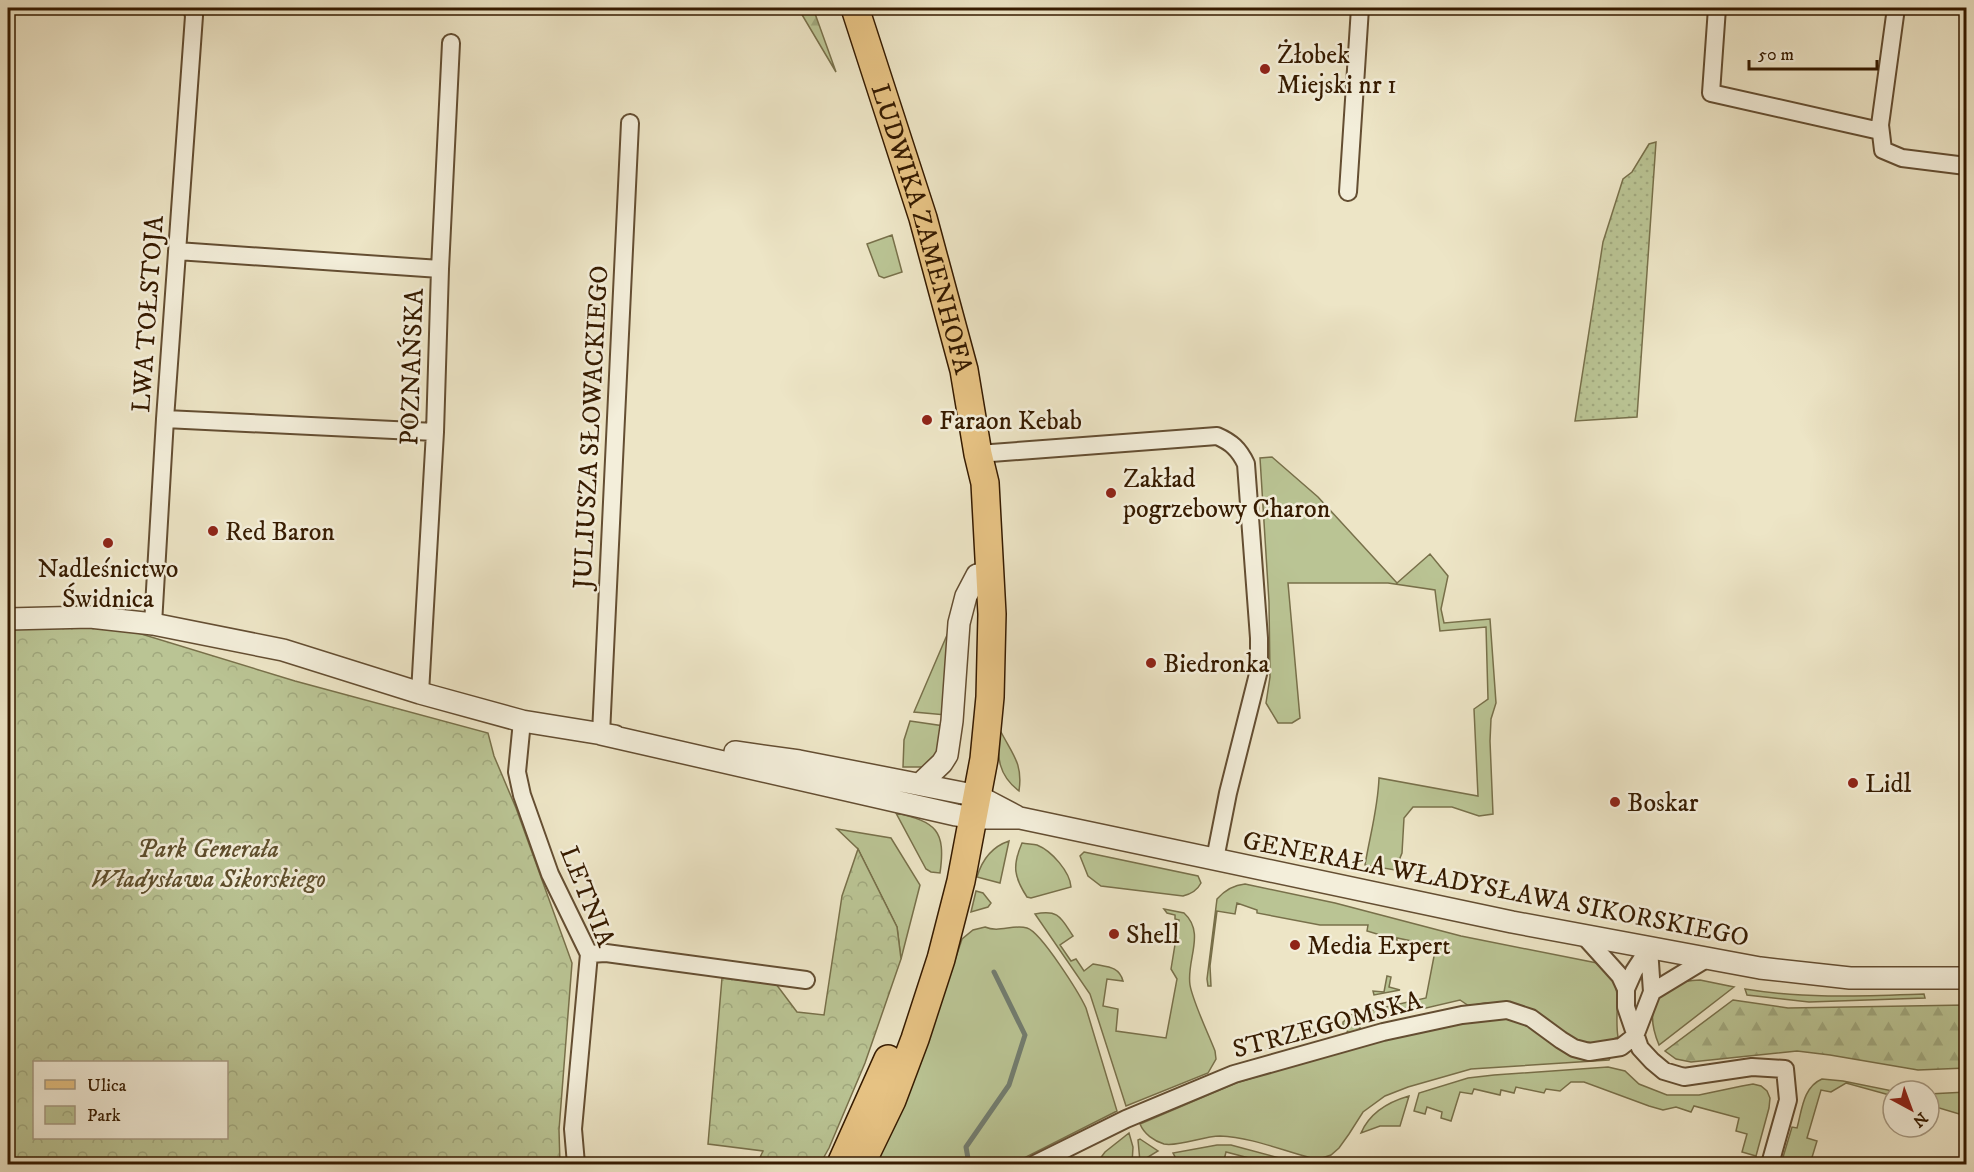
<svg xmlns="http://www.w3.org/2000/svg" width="1974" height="1172" font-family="'IM FELL DW Pica',serif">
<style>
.grass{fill:#bac494;stroke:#78704a;stroke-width:1.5}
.forest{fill:url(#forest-firs);stroke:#78704a;stroke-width:1.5}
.park{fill:url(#park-crowns);stroke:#78704a;stroke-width:1.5;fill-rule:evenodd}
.garden{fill:url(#garden-dots);stroke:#78704a;stroke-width:1.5}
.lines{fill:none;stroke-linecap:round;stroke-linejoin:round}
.stream{stroke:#727d70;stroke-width:5}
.minor-casing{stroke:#644e32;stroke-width:20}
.tertiary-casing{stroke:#644e32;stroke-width:24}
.primary-casing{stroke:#361b00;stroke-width:30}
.minor{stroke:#f3eeda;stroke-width:16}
.tertiary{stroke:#f3eeda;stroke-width:21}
.primary{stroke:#e6c283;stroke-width:27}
.poi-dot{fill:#8f2418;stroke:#f3eeda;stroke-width:2}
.labels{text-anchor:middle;stroke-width:5;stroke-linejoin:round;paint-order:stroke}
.poi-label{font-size:26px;fill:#361b00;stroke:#f3eeda;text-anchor:start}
.street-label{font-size:26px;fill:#361b00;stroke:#f3eeda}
.park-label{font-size:26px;font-style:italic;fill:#5e4e2c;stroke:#f3eeda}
</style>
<defs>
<pattern id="forest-firs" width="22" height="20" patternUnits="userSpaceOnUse" patternTransform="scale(1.5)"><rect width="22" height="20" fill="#bac494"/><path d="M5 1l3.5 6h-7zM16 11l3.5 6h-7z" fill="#a0a87e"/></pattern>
<pattern id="park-crowns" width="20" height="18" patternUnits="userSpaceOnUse" patternTransform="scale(1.5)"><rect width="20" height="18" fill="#bac494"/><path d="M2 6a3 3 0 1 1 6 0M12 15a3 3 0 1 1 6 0" fill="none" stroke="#a0a87e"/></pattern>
<pattern id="garden-dots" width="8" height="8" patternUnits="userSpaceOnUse" patternTransform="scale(1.5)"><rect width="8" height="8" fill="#bac494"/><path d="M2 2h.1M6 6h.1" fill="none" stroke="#a0a87e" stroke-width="1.8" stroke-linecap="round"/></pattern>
</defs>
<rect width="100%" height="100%" fill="#ede5c6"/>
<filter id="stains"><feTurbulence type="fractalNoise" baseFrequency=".00333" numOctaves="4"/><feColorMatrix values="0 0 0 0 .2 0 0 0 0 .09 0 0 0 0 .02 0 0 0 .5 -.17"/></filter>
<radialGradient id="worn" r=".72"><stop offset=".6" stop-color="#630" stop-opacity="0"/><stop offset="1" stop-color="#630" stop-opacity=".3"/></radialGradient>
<path class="grass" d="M 892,235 L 902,272 L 884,278 L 879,276 L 867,244 Z
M 1272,457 L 1318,497 L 1397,583 L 1430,554 L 1448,576 L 1441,609 L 1444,623 L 1490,619 L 1496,703 L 1491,719 L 1490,741 L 1493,814 L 1479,816 L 1452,807 L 1413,807 L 1404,818 L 1402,853 L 1395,870 L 1365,865 C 1370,835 1378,808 1379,778 L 1478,796 L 1474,709 L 1488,699 L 1486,627 L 1440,631 L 1435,590 L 1388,583 L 1288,583 L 1300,718 L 1292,723 L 1278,723 L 1266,703 L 1270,677 L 1269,602 L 1260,458 Z
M 950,628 L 946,715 L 914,712 Z
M 910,721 L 944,726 L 943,743 L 928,767 L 903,767 L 904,740 Z
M 999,732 L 1001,732 C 1013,755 1023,764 1019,791 C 998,775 997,757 999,732 Z
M 896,813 C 936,822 946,830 940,873 L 931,872 L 926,869 Z
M 837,829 L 891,838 L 920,885 L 901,959 L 897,927 L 858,849 Z
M 1009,841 L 1000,883 L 977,877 C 982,860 991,847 1009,841 Z
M 1022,843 C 1027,844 1033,844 1037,845 C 1052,851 1070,872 1071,887 L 1031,898 L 1027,897 C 1014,877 1012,866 1022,843 Z
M 1084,852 L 1198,876 L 1201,883 C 1197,891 1191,894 1183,896 L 1101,886 L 1088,876 L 1080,856 Z
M 1245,884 L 1335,903 L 1461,936 L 1597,963 C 1628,985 1613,1006 1618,1037 L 1603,1044 L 1580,1043 L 1508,1003 L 1485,1003 L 1469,1006 L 1460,1000 L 1362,1023 L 1358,1032 L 1350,1034 L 1343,1027 L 1343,1022 L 1351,1015 L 1426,998 L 1436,946 L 1397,938 L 1397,940 L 1367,931 L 1368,925 L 1320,925 L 1257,913 L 1257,910 L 1237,903 L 1235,914 L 1217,911 L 1210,966 L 1211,986 L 1208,986 L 1207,979 L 1217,899 C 1225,890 1233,885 1245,884 Z
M 976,891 L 983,893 L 991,903 L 988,907 L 971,912 Z
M 1164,909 L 1184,913 C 1206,933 1186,960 1190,985 C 1193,1002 1208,1033 1215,1051 L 1216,1059 L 1208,1073 L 1126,1106 L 1090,994 L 1035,914 C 1059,909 1061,918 1073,936 L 1060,945 L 1071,961 L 1076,959 L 1084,971 L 1093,964 C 1107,967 1119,966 1123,981 L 1107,979 L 1103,1006 L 1118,1009 L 1116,1031 L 1166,1038 L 1177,979 L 1171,969 L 1179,920 L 1175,919 L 1175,915 L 1167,913 Z
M 985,927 C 999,933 1013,924 1027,928 C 1041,932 1079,993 1086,1008 L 1117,1111 L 1012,1164 L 871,1164 L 919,1067 L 962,939 L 973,930 Z
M 1387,976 L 1391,977 L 1389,987 L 1400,990 L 1374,995 L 1373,991 L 1384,992 Z
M 1700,980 L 1734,987 L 1659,1045 C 1643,1007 1657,981 1700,980 Z
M 1745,989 C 1805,999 1864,996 1924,994 L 1925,998 L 1809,1002 L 1747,995 Z
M 1499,1016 L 1525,1023 L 1563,1051 L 1578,1058 L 1610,1058 L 1609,1060 L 1471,1069 L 1408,1087 L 1385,1096 L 1363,1112 L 1349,1134 L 1339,1148 L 1331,1155 L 1322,1158 L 1311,1158 C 1281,1150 1250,1137 1220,1136 C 1203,1136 1179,1147 1164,1144 C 1154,1141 1144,1134 1140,1124 L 1236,1083 L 1346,1049 L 1450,1024 Z
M 1608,1067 L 1625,1071 L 1639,1084 L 1667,1095 L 1699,1095 L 1742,1086 L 1753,1084 L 1761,1086 L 1767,1091 L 1770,1098 L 1769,1108 L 1756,1156 L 1742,1152 L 1747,1134 L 1736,1131 L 1739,1118 L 1694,1106 L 1691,1112 L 1676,1107 L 1663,1110 L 1649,1106 L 1584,1082 L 1571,1082 L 1560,1091 L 1546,1089 L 1544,1093 L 1516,1087 L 1514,1093 L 1501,1090 L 1500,1095 L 1474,1089 L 1472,1094 L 1460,1092 L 1451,1121 L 1441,1118 L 1442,1112 L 1427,1107 L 1425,1114 L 1414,1111 L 1419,1093 L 1468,1078 L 1494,1075 Z
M 1822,1079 L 1843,1081 L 1893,1091 L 1893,1096 L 1846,1083 L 1831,1092 L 1821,1090 L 1807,1138 L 1817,1141 L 1810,1164 L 1781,1164 L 1792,1127 L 1797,1128 C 1802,1110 1803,1087 1822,1079 Z
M 1966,1092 L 1966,1116 L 1929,1105 L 1929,1094 Z
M 1409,1096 L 1400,1126 L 1380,1126 L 1361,1133 C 1370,1112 1388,1102 1409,1096 Z
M 1129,1133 L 1133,1147 L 1132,1164 L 1096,1164 L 1105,1152 Z
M 1140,1139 L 1158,1151 L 1140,1162 L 1138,1140 Z
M 1217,1145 L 1231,1145 L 1302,1164 L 1272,1164 L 1226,1152 L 1223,1164 C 1202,1158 1198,1165 1179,1164 L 1173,1153 Z"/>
<path class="forest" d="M 798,8 L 813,8 L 836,72 Z
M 1733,1000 L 1788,1008 L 1966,1005 L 1966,1068 L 1918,1070 L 1830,1055 L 1797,1051 L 1691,1062 L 1676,1059 L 1665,1051 Z"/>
<path class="park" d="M 79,624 L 125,629 L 295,681 L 488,733 L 494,756 L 516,808 L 572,963 L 559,1130 L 560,1164 L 8,1164 L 8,629 ZM 34,1062 L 226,1062 L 226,1138 L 34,1138 Z
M 858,849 L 897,927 L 901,959 L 865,1063 L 829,1148 L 820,1164 L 757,1164 L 763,1151 L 708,1144 L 722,978 L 776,984 L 797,1012 L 824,1015 L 842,896 Z"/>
<path class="garden" d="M 1656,142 L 1637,417 L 1575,421 L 1603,242 L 1623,179 L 1632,172 L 1649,144 Z"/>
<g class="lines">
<path class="stream" d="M 969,1164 L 966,1147 L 1009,1085 L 1025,1035 L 994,972"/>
<g class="minor-casing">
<path id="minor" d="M 1717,8 L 1711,93 L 1880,131
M 1896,8 L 1880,125 L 1883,150 L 1902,158 L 1966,166
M 1348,192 L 1360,8
M 177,251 L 440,269
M 165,419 L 435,432
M 978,454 L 1217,436 C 1231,442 1239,449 1246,464 L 1259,638 L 1259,670 L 1228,793 L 1215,859
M 153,624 L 165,419 L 194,16 L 192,8
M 420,693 L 435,432 L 440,269 L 451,43
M 522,721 L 517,772 L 522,795 L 550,874 L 589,954 L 573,1129 L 576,1164
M 601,734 L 630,123
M 1584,936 L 1620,976 L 1626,989
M 1649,948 L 1634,971 L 1626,989 L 1626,1007 L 1640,1048 L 1652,1061 L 1664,1071 L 1684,1077 L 1752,1067 L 1785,1069 L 1788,1100 L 1770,1164
M 589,954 L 606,953 L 806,980
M 1652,992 L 1708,958
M 1035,1164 L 1126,1119 L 1234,1074 L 1383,1032 L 1462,1015 L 1507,1010 L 1531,1018 L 1561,1040 L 1574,1048 L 1589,1052 L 1621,1047 L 1635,1036 L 1652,992 L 1649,948"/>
</g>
<g class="tertiary-casing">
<path id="tertiary" d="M 8,619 L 90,617 L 153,624 L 283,650 L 420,693 L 522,721 L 615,736
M 601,734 L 956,815 L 973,818 L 1020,818 L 1512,922 L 1760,968 L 1850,978 L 1966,978
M 735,752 L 799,761 L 978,796 L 1016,816
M 920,784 L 942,763 L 947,755 L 952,721 L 959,623 L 966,596 L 977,575"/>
</g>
<g class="primary-casing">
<g id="primary">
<path id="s1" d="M 855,8 L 923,218 L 964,370 L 978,454 L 985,483 L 992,614 L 990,697 L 984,759 L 961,881 L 941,959 L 915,1039 L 892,1100 L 861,1164"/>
<path d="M 841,1164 L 888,1059"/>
</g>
</g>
<use href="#minor" class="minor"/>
<use href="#tertiary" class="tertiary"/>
<use href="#primary" class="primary"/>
</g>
<g class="poi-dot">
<circle cx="1265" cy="69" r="6"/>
<circle cx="927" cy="420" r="6"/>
<circle cx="1111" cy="493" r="6"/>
<circle cx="213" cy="531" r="6"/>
<circle cx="108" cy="543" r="6"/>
<circle cx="1151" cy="663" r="6"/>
<circle cx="1853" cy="783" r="6"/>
<circle cx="1615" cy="802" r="6"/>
<circle cx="1114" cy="934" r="6"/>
<circle cx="1295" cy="945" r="6"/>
</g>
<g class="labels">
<g class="poi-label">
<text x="1277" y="63">Żłobek<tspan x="1277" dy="30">Miejski nr 1</tspan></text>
<text x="939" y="429">Faraon Kebab</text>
<text x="1123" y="487">Zakład<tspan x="1123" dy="30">pogrzebowy Charon</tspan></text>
<text x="225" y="540">Red Baron</text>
<text x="108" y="577" text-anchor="middle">Nadleśnictwo<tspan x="108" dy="30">Świdnica</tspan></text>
<text x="1163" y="672">Biedronka</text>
<text x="1865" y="792">Lidl</text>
<text x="1627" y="811">Boskar</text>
<text x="1126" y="943">Shell</text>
<text x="1307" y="954">Media Expert</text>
</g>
<g class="street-label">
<text dy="9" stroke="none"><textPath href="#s1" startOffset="231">LUDWIKA ZAMENHOFA</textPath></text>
<text transform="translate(147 314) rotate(-86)" y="9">LWA TOŁSTOJA</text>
<text transform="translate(411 367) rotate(-88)" y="9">POZNAŃSKA</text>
<text transform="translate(590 427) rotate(-87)" y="9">JULIUSZA SŁOWACKIEGO</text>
<text transform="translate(1496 888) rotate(11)" y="9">GENERAŁA WŁADYSŁAWA SIKORSKIEGO</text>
<text transform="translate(588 896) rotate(68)" y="9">LETNIA</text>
<text transform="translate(1327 1024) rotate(-15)" y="9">STRZEGOMSKA</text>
</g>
<g class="park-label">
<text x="208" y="857">Park Generała<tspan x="208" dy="30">Władysława Sikorskiego</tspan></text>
</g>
</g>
<rect width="1974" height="1172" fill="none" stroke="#ede5c6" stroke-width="30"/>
<rect x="9" y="9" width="1956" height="1154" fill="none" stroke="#361b00" stroke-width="3"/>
<rect x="15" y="15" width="1944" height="1142" fill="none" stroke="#361b00" stroke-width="1.5"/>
<rect x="33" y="1061" width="195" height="78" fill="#f3eeda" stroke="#a79a83" stroke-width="1.5"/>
<rect x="45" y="1080" width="30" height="9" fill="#e6c283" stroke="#a79a83" stroke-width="1.5"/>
<text x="87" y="1091" font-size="18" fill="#361b00">Ulica</text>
<rect x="45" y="1106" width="30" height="18" fill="url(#park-crowns)" stroke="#a79a83" stroke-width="1.5"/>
<text x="87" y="1121" font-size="18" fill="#361b00">Park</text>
<g transform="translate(1911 1109) rotate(139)"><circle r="28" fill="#f3eeda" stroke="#a79a83" stroke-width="1.5"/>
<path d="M0-4.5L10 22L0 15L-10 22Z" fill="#8f2418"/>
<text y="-9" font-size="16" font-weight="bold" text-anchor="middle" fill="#361b00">N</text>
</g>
<path d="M1749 60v9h128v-9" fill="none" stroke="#361b00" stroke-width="3"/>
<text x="1758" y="60" font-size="18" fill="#361b00" stroke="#f3eeda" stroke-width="4.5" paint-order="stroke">50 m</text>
<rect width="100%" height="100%" filter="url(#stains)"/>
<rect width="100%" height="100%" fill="url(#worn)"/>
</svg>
